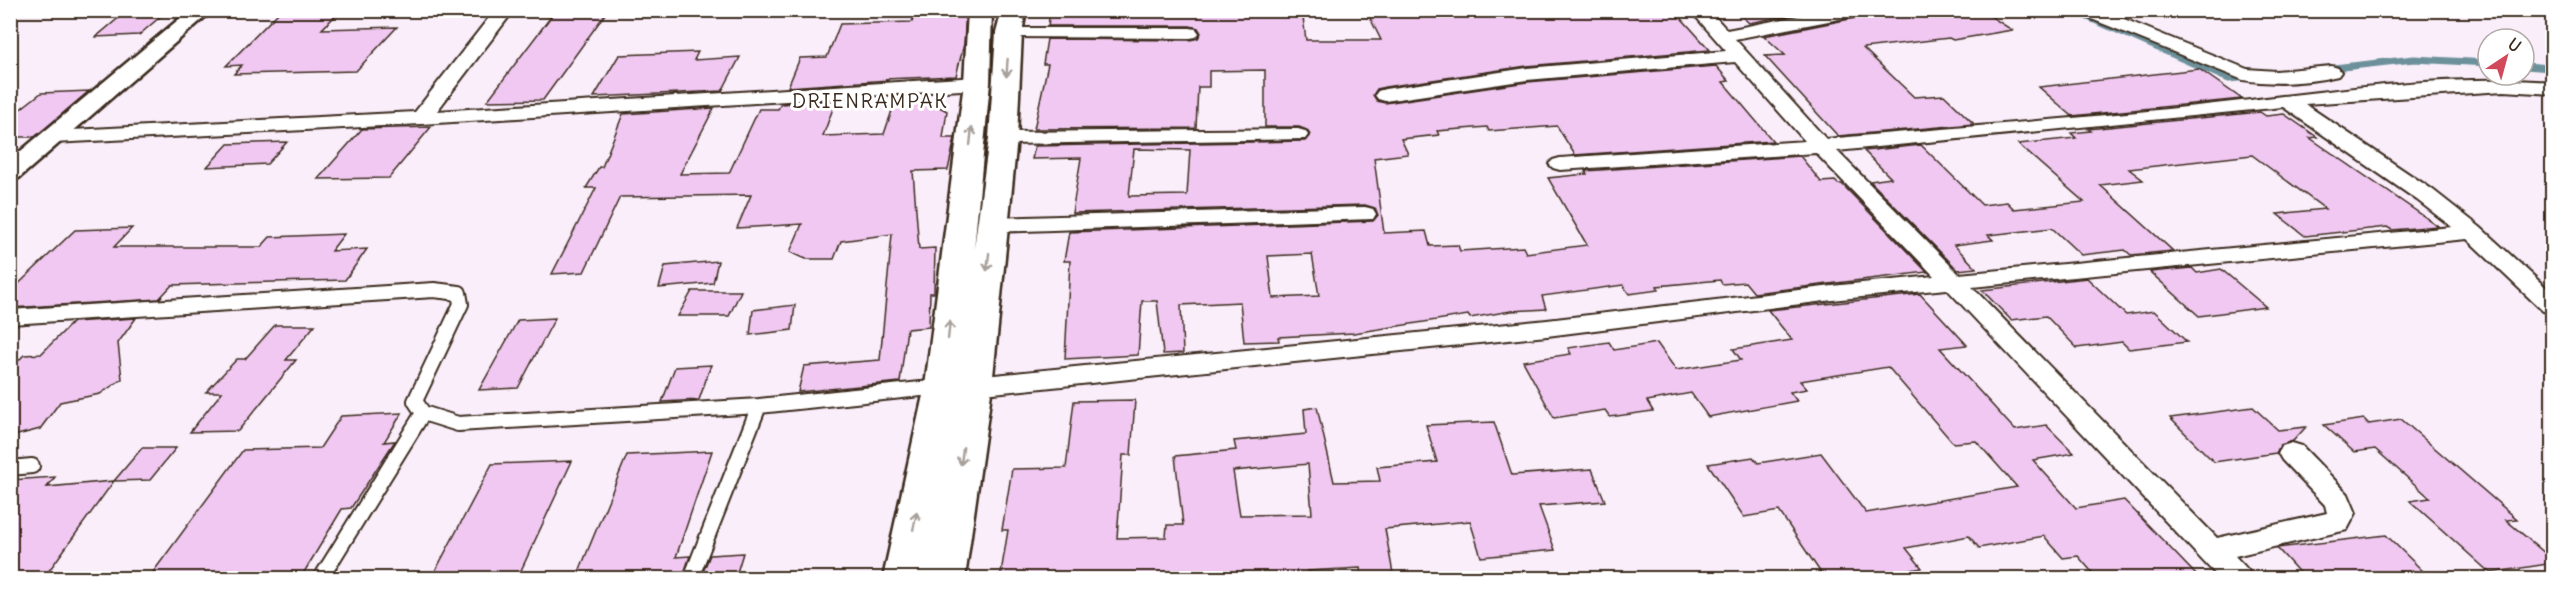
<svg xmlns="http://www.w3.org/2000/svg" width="2563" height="589" font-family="Delius,sans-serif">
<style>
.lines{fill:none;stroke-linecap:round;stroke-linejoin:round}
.stream{stroke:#6c919b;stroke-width:7}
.building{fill:#f0c8f1;stroke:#3b2a1e;stroke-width:1.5;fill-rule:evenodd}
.service-casing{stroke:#3b2a1e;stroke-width:18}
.minor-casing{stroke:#3b2a1e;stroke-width:4}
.tertiary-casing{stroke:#3b2a1e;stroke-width:5}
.trunk-casing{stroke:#3b2a1e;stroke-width:5}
.service{stroke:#fff;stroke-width:14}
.minor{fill:#fff;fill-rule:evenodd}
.tertiary{fill:#fff;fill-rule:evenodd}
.trunk{fill:#fff;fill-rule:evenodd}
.oneway{stroke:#a79f9a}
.labels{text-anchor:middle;stroke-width:6;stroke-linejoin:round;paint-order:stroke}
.quarter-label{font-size:20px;letter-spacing:1.5px;fill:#3b2a1e;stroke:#fff}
</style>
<rect width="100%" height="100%" fill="#faeefb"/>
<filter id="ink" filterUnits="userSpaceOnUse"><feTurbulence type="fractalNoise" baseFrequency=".0167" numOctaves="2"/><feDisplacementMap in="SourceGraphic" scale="12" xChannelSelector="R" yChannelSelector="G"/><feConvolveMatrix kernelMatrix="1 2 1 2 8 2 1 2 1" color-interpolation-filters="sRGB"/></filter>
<g filter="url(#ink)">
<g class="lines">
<path class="stream" d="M 2072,10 L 2229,79 L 2249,77
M 2524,66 L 2552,68
M 2325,69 L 2414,59 L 2488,63"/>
</g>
<path class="building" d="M 128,10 L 168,10 L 139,35 L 96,37 Z
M 281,10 L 341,10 L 322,29 L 397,27 L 356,71 L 234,74 L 242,65 L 226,66 Z
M 556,10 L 608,10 L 543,100 L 487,101 Z
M 916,10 L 966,10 L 964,44 L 956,76 L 885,79 L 889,80 L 788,87 L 800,58 L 827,57 L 840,24 L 912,22 Z
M 1103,10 L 1131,12 L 1302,10 L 1306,40 L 1381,40 L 1368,14 L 1406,10 L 1674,10 L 1710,50 L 1527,66 L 1385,87 L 1377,89 L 1373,95 L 1377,101 L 1385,103 L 1527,82 L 1716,66 L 1729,81 L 1723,82 L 1773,141 L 1575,155 L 1557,126 L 1489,131 L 1487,127 L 1437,131 L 1439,135 L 1401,139 L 1408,154 L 1374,158 L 1384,233 L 1426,231 L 1430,246 L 1458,245 L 1460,251 L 1523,247 L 1526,253 L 1587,245 L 1548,178 L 1587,174 L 1585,171 L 1800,156 L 1821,182 L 1835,181 L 1838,184 L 1842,184 L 1927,272 L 1754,293 L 1745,282 L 1722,284 L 1720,280 L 1657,286 L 1659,290 L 1629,294 L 1623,285 L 1542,296 L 1546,309 L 1511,311 L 1470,318 L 1468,315 L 1354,333 L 1278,337 L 1279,341 L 1244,342 L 1240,302 L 1181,305 L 1183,353 L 1163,354 L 1157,301 L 1142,301 L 1138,355 L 1065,359 L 1070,261 L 1064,261 L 1069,232 L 1373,221 L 1378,215 L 1375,208 L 1365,205 L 1072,213 L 1081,158 L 1032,159 L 1035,146 L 1305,141 L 1310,135 L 1307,130 L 1299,127 L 1265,127 L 1265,70 L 1209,71 L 1209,87 L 1198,87 L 1196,128 L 1034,129 L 1048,64 L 1043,64 L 1047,39 L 1190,40 L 1198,38 L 1201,33 L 1198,28 L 1190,26 L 1048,26 L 1050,11 ZM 1134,149 L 1190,150 L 1187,195 L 1129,196 ZM 1312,254 L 1319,296 L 1273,298 L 1268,256 Z
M 1735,10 L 1815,10 L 1749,23 Z
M 1871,10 L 1981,10 L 2012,30 L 1953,40 L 1949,38 L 1863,48 L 1914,97 L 1944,95 L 1974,124 L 1838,136 L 1765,56 L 1785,55 L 1764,36 L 1860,17 Z
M 698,52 L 694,60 L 740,57 L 722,91 L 594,97 L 619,55 Z
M 2199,69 L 2242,99 L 2072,116 L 2039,87 Z
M 89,91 L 35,137 L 10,137 L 10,117 L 41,93 Z
M 917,95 L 947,111 L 943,138 L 955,138 L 948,170 L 913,171 L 919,249 L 935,248 L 934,293 L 930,293 L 929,327 L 907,329 L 900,382 L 798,392 L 804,366 L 880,360 L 892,234 L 841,241 L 834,259 L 806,259 L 790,252 L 802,224 L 737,228 L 751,195 L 620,197 L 584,272 L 552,274 L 596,188 L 586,188 L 599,167 L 602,167 L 623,114 L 714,108 L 680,174 L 729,173 L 759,109 L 778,109 L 781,104 L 836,100 L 823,136 L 884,134 L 897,96 Z
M 2260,112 L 2266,116 L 2284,114 L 2317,137 L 2310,138 L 2438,226 L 2392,230 L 2387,227 L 2305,236 L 2277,214 L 2325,209 L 2252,155 L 2129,169 L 2143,180 L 2100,185 L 2173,251 L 2131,255 L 2125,250 L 2081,255 L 2052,228 L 1988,235 L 1993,240 L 1954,245 L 1976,268 L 1958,270 L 1870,181 L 1891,178 L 1864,151 L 1921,145 L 1982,205 L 2007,202 L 2014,209 L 2084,202 L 2018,144 L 2076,138 L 2071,133 L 2091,131 L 2088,129 Z
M 431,127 L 389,178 L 318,179 L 362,129 Z
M 287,142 L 267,164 L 207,167 L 228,144 Z
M 132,228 L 114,247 L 261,247 L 270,237 L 344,234 L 331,251 L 367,249 L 345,280 L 172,285 L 159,299 L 10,308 L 10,292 L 75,230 Z
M 718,261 L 713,283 L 659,288 L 665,266 Z
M 2192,268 L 2197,273 L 2221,269 L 2266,307 L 2199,316 L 2150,272 Z
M 2087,278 L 2126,315 L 2154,311 L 2187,342 L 2129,349 L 2122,342 L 2077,348 L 2046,316 L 2011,320 L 1982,290 Z
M 692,291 L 741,291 L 729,316 L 678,316 Z
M 1920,294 L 1967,345 L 1940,348 L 2015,430 L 2046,425 L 2074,453 L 2033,460 L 2076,508 L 2124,500 L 2200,579 L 2098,579 L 2078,556 L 2063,558 L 2044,536 L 1979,548 L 1969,536 L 1906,548 L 1922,568 L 1864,579 L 1825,579 L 1779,511 L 1744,517 L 1708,464 L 1753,457 L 1758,463 L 1821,453 L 1866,513 L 2017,487 L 1976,441 L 1953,443 L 1888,367 L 1800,381 L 1807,389 L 1790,392 L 1797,401 L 1708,417 L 1691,393 L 1647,401 L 1653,411 L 1610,417 L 1605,410 L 1554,418 L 1523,361 L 1571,354 L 1568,348 L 1609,342 L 1614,350 L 1657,343 L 1676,370 L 1741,360 L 1733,349 L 1792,340 L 1768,310 Z
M 795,305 L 792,330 L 750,335 L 753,310 Z
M 136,318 L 118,343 L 122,379 L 100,394 L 60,402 L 40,429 L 10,437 L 10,369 L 24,355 L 41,354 L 73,322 Z
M 555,318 L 518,388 L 479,390 L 518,320 Z
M 275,325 L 315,325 L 286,360 L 296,360 L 238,431 L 190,432 L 222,392 L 206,392 L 237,359 L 245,359 Z
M 711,365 L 699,400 L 662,402 L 675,367 Z
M 1135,400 L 1131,455 L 1123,455 L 1117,538 L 1166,537 L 1167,525 L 1183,525 L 1175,456 L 1236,450 L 1234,441 L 1306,434 L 1304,409 L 1317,407 L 1334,482 L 1380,481 L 1377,467 L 1437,462 L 1426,425 L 1494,422 L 1512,475 L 1592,469 L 1605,501 L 1539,506 L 1555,550 L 1481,557 L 1470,521 L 1385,529 L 1394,579 L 1362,579 L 1360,568 L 1308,571 L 1309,574 L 1229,576 L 1229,579 L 1000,579 L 1008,530 L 1002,530 L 1012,469 L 1066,468 L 1074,401 ZM 1308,464 L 1312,514 L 1240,515 L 1233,471 Z
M 2253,407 L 2278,430 L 2306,427 L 2293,441 L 2280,445 L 2276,453 L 2214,462 L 2170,418 Z
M 402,413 L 384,442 L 395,441 L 351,508 L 342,509 L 300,579 L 148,579 L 243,450 L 320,448 L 341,416 Z
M 2364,419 L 2369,424 L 2401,419 L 2517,519 L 2506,520 L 2553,560 L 2553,563 L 2490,573 L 2410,501 L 2430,498 L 2375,449 L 2354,452 L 2324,425 Z
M 142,448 L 176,448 L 150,480 L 114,481 Z
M 712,451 L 676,557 L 690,556 L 682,579 L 576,579 L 627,455 Z
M 572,461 L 517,579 L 431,579 L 492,464 Z
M 55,477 L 47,487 L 114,481 L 43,579 L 10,579 L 10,480 Z
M 2386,535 L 2431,579 L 2305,579 L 2277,548 Z
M 743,553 L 735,579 L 700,579 L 710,555 Z"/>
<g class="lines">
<g class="service-casing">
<path id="service" d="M 10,317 L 434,290 L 459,293 L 461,304 L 415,401 L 423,413 L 458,424 L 759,406 L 940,387
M 10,468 L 32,466
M 321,578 L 423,413
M 691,578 L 759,406"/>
</g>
<g class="minor-casing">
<path id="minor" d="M 495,10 L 514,10 L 437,111 L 977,77 L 984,79 L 987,83 L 984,87 L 977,89 L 421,124 L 53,143 L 46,141 L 43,137 L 46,133 L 53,131 L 415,112 Z
M 1690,10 L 1709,10 L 1727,30 L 1829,10 L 1869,10 L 1860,15 L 1735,39 L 1826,139 C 1967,126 2109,117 2250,100 C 2350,88 2452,74 2552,82 L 2552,94 L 2504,91 L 2305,104 L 2433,190 L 2480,227 L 2552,293 L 2552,313 L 2543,311 L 2467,239 L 1972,287 L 2217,538 L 2327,513 L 2325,505 L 2282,460 L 2278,453 L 2282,446 L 2292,443 L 2302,446 L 2348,494 L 2356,513 L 2347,530 L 2235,556 L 2248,570 L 2252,578 L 2219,578 L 1947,289 L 1841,299 L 1547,336 L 974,395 L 965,392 L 961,386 L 965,380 L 974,377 L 1547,320 L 1841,285 L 1934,276 L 1816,153 L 1560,170 L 1553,168 L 1549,164 L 1553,160 L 1560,158 L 1805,141 L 1735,62 L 1527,80 L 1385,101 L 1378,99 L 1375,95 L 1378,91 L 1385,89 L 1527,68 L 1726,51 ZM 2283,107 L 2417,200 L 2452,227 L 1959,274 L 1837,151 Z
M 2076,10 L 2102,10 L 2247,69 L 2276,71 L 2331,66 L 2338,68 L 2341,72 L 2338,76 C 2308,83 2273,85 2243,80 L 2079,14 Z
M 1009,28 L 1190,28 L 1196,29 L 1199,33 L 1196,37 L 1190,38 L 1003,37 L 1000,33 L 1003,29 Z
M 1298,129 L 1305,131 L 1308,135 L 1305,139 L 1003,144 L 996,142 L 993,138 L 996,134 L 1003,132 Z
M 1365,207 L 1373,209 L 1376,214 L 1373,219 L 992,232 L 984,230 L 981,225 L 984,220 L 992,218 Z"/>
</g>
<g class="tertiary-casing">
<path id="tertiary" d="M 190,10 L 213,10 L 19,178 L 10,180 L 10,160 Z"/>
</g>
<g class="trunk-casing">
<path id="trunk" d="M 968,10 L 992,10 L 990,83 L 974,249 L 989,138 L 996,33 L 1002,10 L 1026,10 L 1022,33 L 1017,138 L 992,386 L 965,578 L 883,578 L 925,386 L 964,83 Z"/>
</g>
<use href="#service" class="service"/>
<use href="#minor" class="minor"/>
<use href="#tertiary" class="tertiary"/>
<use href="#trunk" class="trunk"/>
</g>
<defs><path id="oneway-shaft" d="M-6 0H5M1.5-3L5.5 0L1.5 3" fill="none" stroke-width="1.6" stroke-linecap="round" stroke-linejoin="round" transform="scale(1.5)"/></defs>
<g class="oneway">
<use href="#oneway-shaft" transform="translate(1007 68) rotate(94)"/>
<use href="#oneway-shaft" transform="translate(971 136) rotate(-84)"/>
<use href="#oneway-shaft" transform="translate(988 262) rotate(97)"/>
<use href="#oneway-shaft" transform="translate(949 330) rotate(-84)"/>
<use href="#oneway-shaft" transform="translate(962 456) rotate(98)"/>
<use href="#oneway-shaft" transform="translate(915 521) rotate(-78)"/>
</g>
</g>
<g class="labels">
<g class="quarter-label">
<text x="870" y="108">DRIENRAMPAK</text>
</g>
</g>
<rect width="2563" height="589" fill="none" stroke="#fff" stroke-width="36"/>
<rect x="18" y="18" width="2527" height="553" fill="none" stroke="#3b2a1e" stroke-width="2" filter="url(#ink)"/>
<g transform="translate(2506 57) rotate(36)"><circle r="28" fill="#ffffff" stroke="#b1aaa5" stroke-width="1.5"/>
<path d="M0-4.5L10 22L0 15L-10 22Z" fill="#d1495b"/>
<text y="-9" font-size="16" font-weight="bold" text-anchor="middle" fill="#3b2a1e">U</text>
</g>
</svg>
